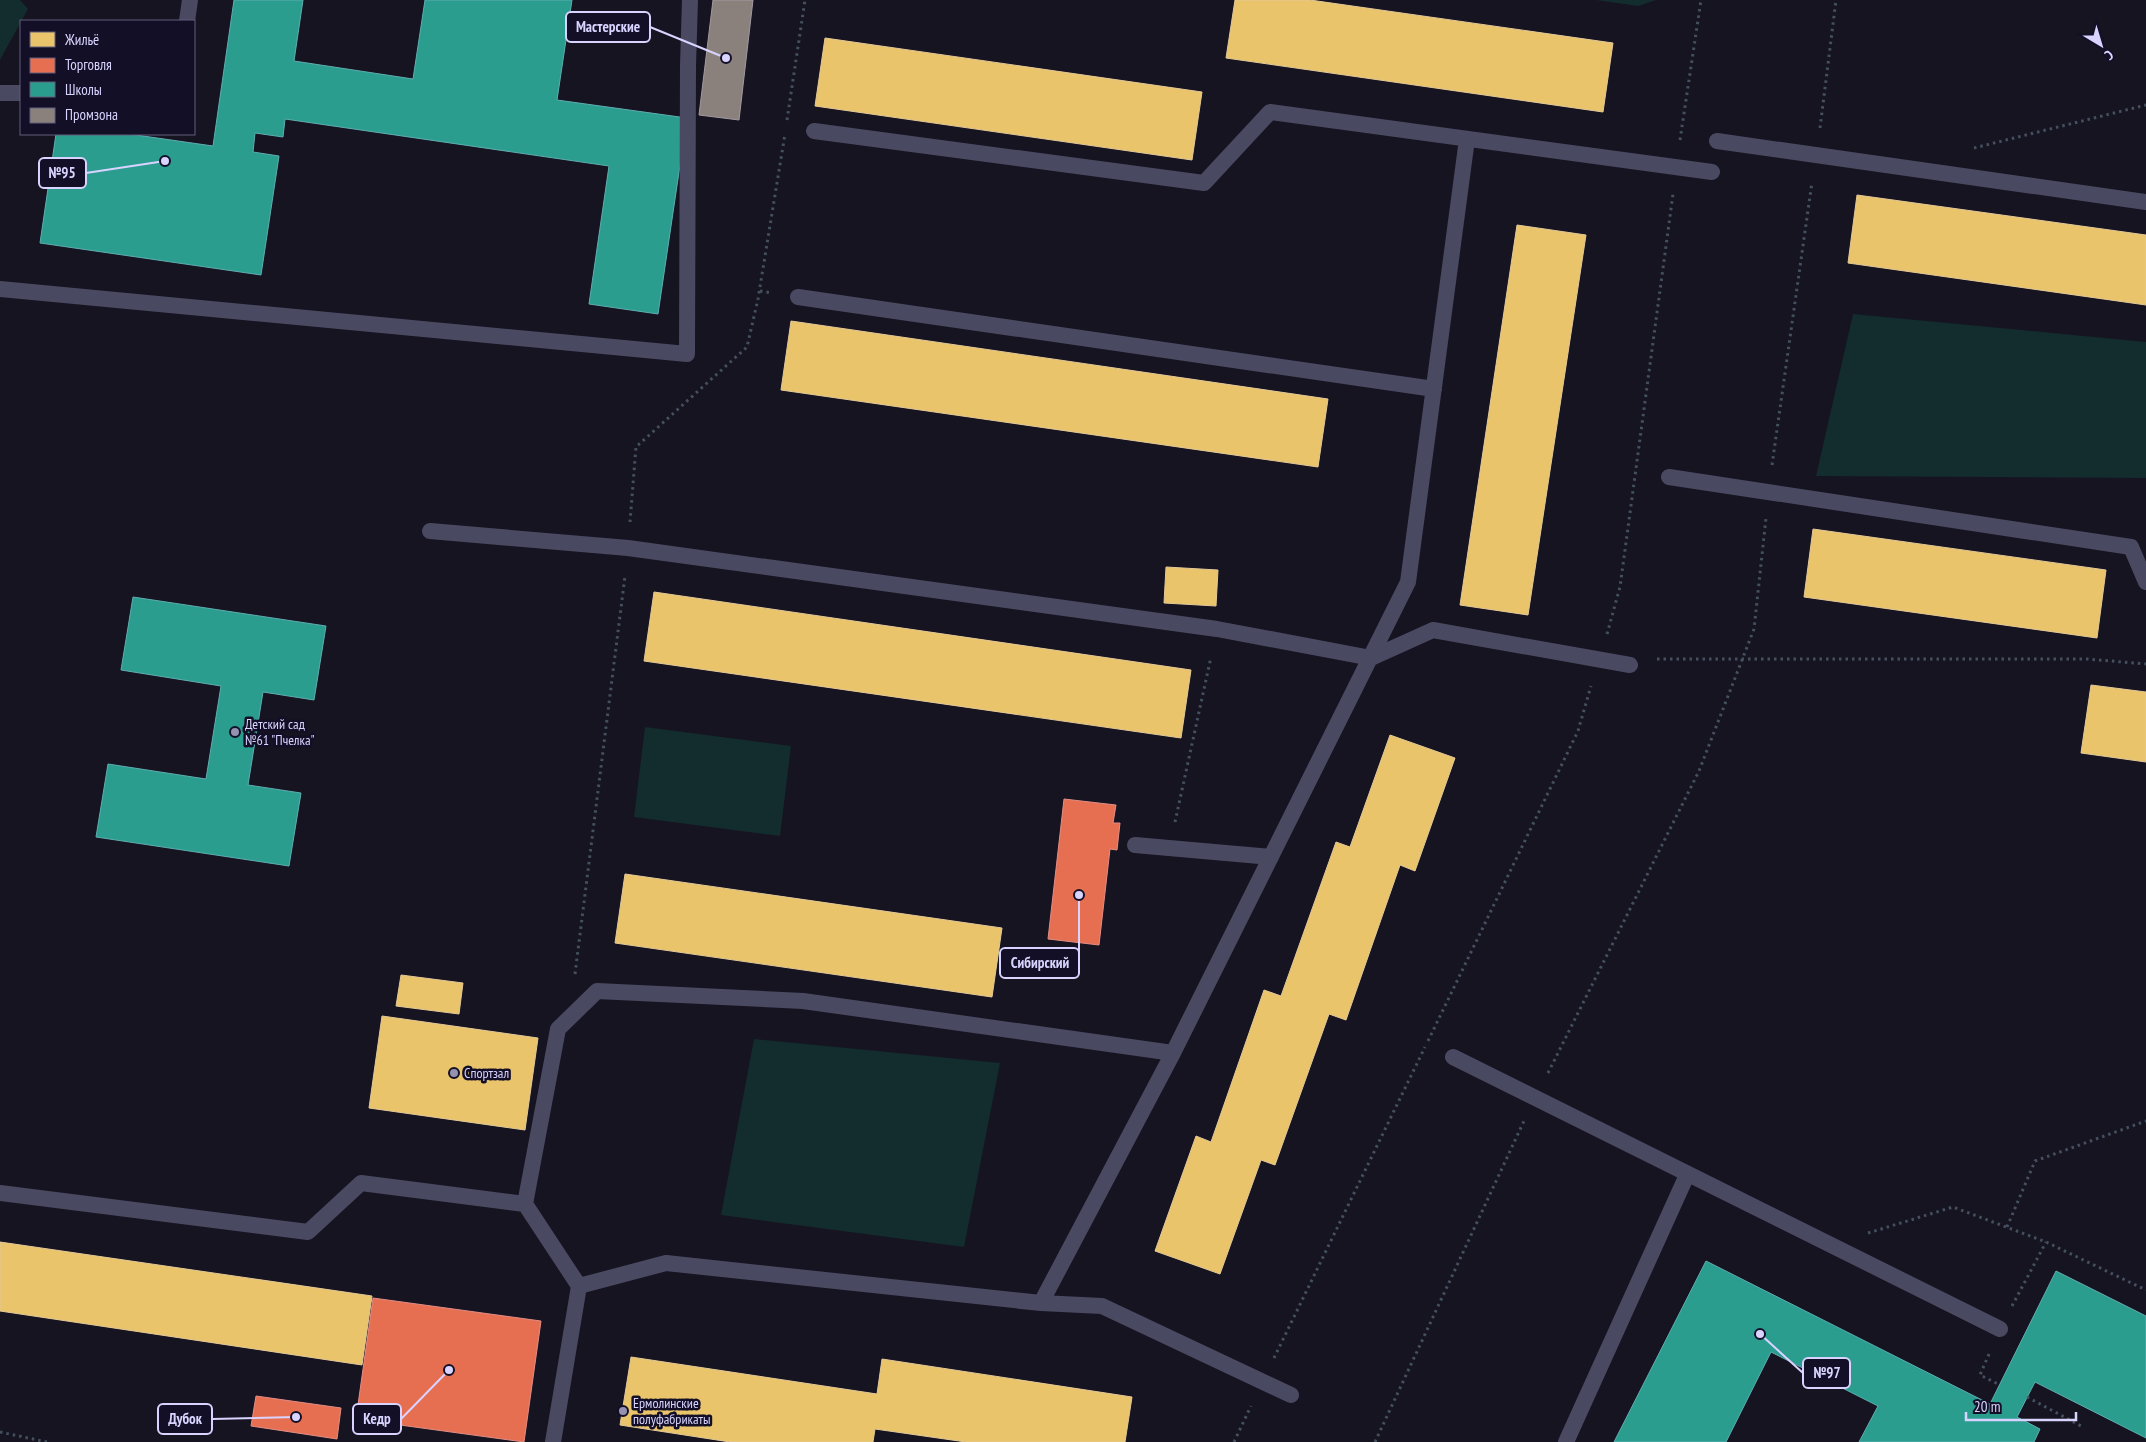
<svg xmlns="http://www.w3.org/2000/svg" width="2146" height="1442" font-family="'PT Sans Narrow',sans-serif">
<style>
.green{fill:#132c2d}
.homes{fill:#e9c46a;stroke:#e4c997}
.shops{fill:#e76f51;stroke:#e38d85}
.schools{fill:#2a9d8f;stroke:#5eaeb1}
.industry{fill:#8a817c;stroke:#a29aa3}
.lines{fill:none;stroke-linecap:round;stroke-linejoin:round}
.path{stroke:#44505f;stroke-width:3;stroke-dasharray:2.5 4;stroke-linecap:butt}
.lane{stroke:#4a4962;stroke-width:16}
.poi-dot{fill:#9591b1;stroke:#130f26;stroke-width:2}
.labels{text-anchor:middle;stroke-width:5;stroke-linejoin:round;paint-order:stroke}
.poi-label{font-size:14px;fill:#d9d4ff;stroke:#130f26;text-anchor:start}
.leader{fill:none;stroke:#d9d4ff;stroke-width:2}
.callout-dot{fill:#d9d4ff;stroke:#130f26;stroke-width:2}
.callout{fill:#130f26;stroke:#d9d4ff;stroke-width:2}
.callout-label{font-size:15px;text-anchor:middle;font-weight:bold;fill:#d9d4ff}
</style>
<rect width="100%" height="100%" fill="#161421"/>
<path class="green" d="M 0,0 L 20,0 L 28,9 L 0,60 Z
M 1596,0 L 1656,0 L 1638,6 Z
M 1853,314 L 2146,342 L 2146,478 L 1816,476 Z
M 645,727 L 791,746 L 780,836 L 634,817 Z
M 754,1039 L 1000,1063 L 964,1247 L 721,1215 Z"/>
<path class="homes" d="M 1235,0 L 1310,0 L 1613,43 L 1603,112 L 1226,58 Z
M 825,38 L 1202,92 L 1192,160 L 815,106 Z
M 1857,195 L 2146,235 L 2146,305 L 1848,263 Z
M 1517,225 L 1586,235 L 1528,615 L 1460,605 Z
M 791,321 L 1328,399 L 1318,467 L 781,390 Z
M 1813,529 L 2106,570 L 2097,638 L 1804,597 Z
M 1166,567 L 1218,570 L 1216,606 L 1164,603 Z
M 654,592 L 1191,670 L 1181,738 L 644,661 Z
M 2091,685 L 2146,692 L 2146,762 L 2081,753 Z
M 1390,735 L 1455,758 L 1415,871 L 1400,865 L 1346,1020 L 1329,1014 L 1275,1165 L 1261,1160 L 1220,1274 L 1155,1251 L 1196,1136 L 1211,1142 L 1264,990 L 1281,996 L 1336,842 L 1350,847 Z
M 625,874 L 1002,928 L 992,997 L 615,943 Z
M 401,975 L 463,983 L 459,1014 L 396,1006 Z
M 382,1016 L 538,1038 L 525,1130 L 369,1108 Z
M 0,1242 L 372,1296 L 362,1365 L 0,1311 Z
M 631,1357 L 877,1394 L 882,1359 L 1132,1397 L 1125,1442 L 966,1442 L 875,1429 L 873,1442 L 730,1442 L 620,1425 Z"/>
<path class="shops" d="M 1064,799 L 1116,805 L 1113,823 L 1120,823 L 1117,850 L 1110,849 L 1099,945 L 1048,939 Z
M 373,1298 L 541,1321 L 524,1442 L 356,1419 Z
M 256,1396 L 341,1408 L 337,1439 L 251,1426 Z"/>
<path class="schools" d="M 234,0 L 303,0 L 294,61 L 413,79 L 425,0 L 572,0 L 557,100 L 687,118 L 658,314 L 589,304 L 609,166 L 285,119 L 283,137 L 255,133 L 253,152 L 279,156 L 261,275 L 40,243 L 56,134 L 129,134 L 213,146 Z
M 133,597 L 326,626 L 314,700 L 263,692 L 248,785 L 301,793 L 289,866 L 96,837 L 108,764 L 206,779 L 221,686 L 121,670 Z
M 1706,1261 L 1990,1404 L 2056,1271 L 2146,1316 L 2146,1438 L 2035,1382 L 2017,1417 L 2040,1429 L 2034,1442 L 1859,1442 L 1878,1406 L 1771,1352 L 1726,1442 L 1614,1442 Z"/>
<path class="industry" d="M 713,0 L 753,0 L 739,120 L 699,115 Z"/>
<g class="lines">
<path class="path" d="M 787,120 L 805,0
M 1820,128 L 1836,0
M 1680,140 L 1701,0
M 1974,148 L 2146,105
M 760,291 L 772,293
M 1772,465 L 1812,182
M 630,522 L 636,447 L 747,347 L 758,299 L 785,134
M 1607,634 L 1620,587 L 1673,194
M 1657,659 L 2087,659 L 2146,664
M 1175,822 L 1211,657
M 575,974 L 625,576
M 1428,1041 L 1578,731 L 1591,686
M 1548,1073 L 1699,771 L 1754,629 L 1766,518
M 2007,1227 L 2035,1161 L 2146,1121
M 1868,1233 L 1953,1207 L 2046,1242 L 2146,1290
M 2012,1306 L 2046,1242
M 1989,1354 L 1980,1375 L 2000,1385
M 1274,1358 L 1425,1047
M 2027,1397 L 2083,1427
M 0,1432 L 47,1442
M 1234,1442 L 1251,1406
M 1375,1442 L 1524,1121"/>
<path class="lane" d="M 187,21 L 190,0
M 0,93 L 21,93
M 814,131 L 1204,183 L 1270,112 L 1712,172
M 1717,141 L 2146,202
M 0,289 L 687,354 L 688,66 L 690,0
M 798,297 L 1434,389
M 1669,477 L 2131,547 L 2146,582
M 430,531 L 628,548 L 1217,629 L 1371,658 L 1433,630 L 1630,665
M 1135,845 L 1271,857
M 1453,1057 L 2000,1329
M 0,1193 L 308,1232 L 361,1183 L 525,1204
M 579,1286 L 525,1204 L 558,1029 L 597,991 L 803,1001 L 1173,1053
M 1291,1395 L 1102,1306 L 1041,1303 L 1173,1053 L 1408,582 L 1467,139
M 553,1442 L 579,1286 L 666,1263 L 1041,1303
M 1566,1442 L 1687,1175"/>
</g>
<g class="poi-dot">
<circle cx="235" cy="732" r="5"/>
<circle cx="454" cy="1073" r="5"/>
<circle cx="623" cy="1411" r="5"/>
</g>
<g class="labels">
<g class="poi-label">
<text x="245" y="729">Детский сад<tspan x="245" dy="16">№61 "Пчелка"</tspan></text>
<text x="464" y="1078">Спортзал</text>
<text x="633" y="1408">Ермолинские<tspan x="633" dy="16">полуфабрикаты</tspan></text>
</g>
</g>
<path class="leader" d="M726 58L650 27M165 161L86 173M1079 895L1079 963M1760 1334L1803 1373M296 1417L212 1419M449 1370L401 1419"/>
<g class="callout-dot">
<circle cx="726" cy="58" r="5"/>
<circle cx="165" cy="161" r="5"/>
<circle cx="1079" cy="895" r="5"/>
<circle cx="1760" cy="1334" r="5"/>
<circle cx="296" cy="1417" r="5"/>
<circle cx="449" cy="1370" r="5"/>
</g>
<g class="callout">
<rect x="566" y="12" width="84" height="30" rx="5"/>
<rect x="39" y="158" width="47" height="30" rx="5"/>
<rect x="1000" y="948" width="79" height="30" rx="5"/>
<rect x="1803" y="1358" width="47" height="30" rx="5"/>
<rect x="158" y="1404" width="54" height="30" rx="5"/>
<rect x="353" y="1404" width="48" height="30" rx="5"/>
</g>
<g class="callout-label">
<text x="608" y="32">Мастерские</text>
<text x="62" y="178">№95</text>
<text x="1040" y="968">Сибирский</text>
<text x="1827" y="1378">№97</text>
<text x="185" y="1424">Дубок</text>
<text x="377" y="1424">Кедр</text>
</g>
<rect x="20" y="20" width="175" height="115" fill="#130f26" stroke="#625e7d"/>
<rect x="30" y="32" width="25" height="15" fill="#e9c46a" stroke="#625e7d"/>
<text x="65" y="45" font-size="15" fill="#d9d4ff">Жильё</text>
<rect x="30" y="58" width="25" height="15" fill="#e76f51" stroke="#625e7d"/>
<text x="65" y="70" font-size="15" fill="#d9d4ff">Торговля</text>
<rect x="30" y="82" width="25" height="15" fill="#2a9d8f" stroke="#625e7d"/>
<text x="65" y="95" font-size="15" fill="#d9d4ff">Школы</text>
<rect x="30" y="108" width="25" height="15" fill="#8a817c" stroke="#625e7d"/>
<text x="65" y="120" font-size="15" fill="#d9d4ff">Промзона</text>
<g transform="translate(2101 45) rotate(142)" stroke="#130f26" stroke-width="4" paint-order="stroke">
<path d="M0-4L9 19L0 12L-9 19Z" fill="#d9d4ff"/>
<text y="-8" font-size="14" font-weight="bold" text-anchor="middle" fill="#d9d4ff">С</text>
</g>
<path d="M1966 1412v8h110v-8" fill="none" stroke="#d9d4ff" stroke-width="2.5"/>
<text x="1974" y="1412" font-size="15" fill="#d9d4ff" stroke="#130f26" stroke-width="4" paint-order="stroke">20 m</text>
</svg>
